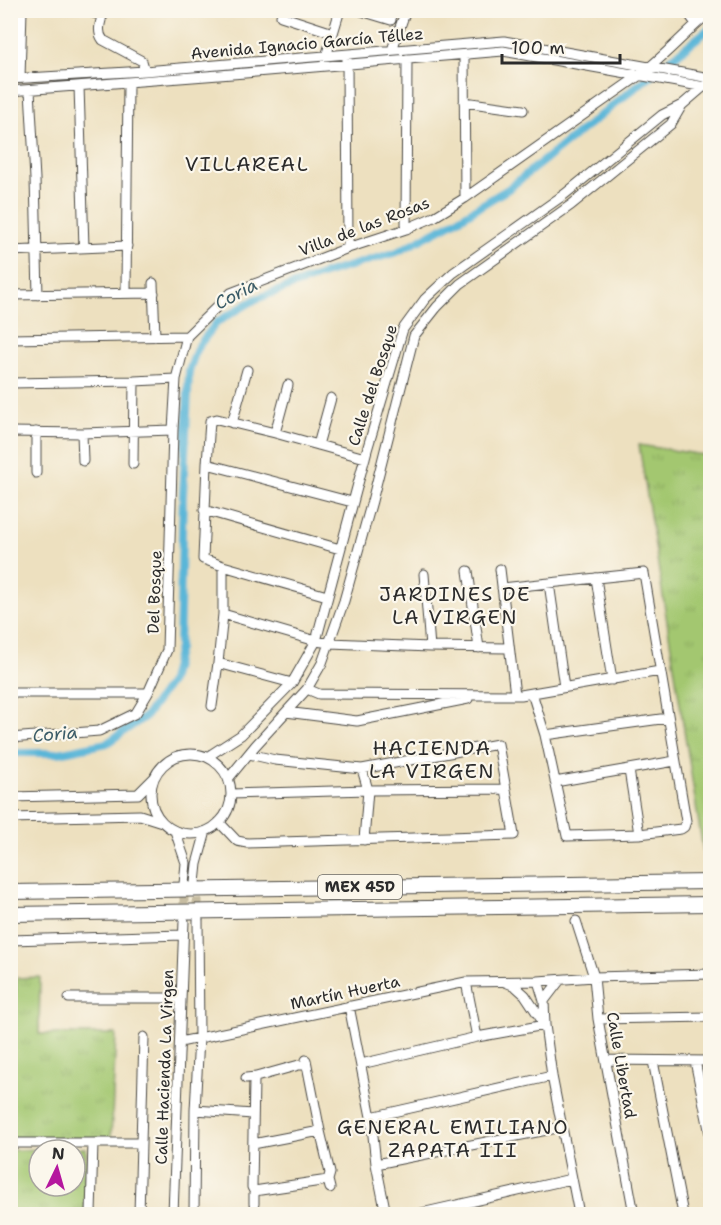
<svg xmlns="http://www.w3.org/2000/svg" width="721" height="1225" font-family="'Shantell Sans',sans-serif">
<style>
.park{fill:url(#park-tufts);stroke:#67794e;stroke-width:1.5;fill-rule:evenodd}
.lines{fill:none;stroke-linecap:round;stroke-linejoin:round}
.canal{stroke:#5ab6d8;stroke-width:8}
.minor-tunnel{stroke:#c6bca1;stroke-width:9;stroke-dasharray:9 4.5;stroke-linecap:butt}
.minor-casing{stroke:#484641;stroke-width:11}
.highway-casing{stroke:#484641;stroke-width:16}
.minor{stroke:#fff;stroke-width:9}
.highway{stroke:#fff;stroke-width:14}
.labels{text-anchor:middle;stroke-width:4.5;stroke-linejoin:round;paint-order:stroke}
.shield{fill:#fbf7ec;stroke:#696865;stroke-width:1.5}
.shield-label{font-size:15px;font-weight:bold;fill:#2b2b2b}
.street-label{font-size:16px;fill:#2b2b2b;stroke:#fbf7ec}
.water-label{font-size:18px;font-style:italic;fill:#3b5c68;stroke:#fbf7ec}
.quarter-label{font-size:20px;letter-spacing:1.5px;fill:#2b2b2b;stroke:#fbf7ec}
</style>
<defs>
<pattern id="park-tufts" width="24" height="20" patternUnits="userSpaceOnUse" patternTransform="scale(1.5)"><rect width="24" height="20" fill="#a3c770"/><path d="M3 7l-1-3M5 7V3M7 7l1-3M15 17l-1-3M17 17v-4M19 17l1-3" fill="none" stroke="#8cab61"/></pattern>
</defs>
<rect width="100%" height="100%" fill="#fbf7ec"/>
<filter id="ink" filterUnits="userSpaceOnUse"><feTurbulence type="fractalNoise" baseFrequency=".0167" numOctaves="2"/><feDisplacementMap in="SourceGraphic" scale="12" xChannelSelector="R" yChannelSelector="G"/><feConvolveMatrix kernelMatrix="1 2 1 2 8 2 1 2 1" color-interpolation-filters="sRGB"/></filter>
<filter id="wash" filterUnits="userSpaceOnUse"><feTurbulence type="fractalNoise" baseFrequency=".008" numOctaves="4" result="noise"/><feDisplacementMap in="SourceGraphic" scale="24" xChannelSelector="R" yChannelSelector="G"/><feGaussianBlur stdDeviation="1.35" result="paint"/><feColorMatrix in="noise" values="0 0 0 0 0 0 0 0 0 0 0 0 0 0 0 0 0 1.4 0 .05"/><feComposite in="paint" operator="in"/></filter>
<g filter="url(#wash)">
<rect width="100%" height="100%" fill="#ede0bf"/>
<path class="park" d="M 639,445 L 710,456 L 710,856 L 704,856 Z
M 40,977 L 39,1034 L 116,1034 L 111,1138 L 11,1139 L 10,1037 L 17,978 Z
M 86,1148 L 85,1211 L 66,1213 L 65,1214 L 11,1214 L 11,1150 ZM 39,1150 L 75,1150 L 75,1186 L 39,1186 Z"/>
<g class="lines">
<path class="canal" d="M 10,753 L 58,753 L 107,743 L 146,716 L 171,681 L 179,648 L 183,496 L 189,371 L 197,348 L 217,322 L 256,299 L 327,273 L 397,252 L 452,223 L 508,189 L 710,28"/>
</g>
</g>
<g filter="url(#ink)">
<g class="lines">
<path class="minor-tunnel" d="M 196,885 L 198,916
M 184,917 L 184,886"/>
<g class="minor-casing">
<path id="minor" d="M 84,10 L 103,16
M 104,10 C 101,21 96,31 103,40 L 142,61 L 145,71
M 358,10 L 391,20
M 686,10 L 696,24
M 281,16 L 333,33
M 392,50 L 406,10
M 464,55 L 465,198
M 347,59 L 348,248
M 325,60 L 340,10
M 20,78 L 22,10
M 10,79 L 145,71 L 504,41 L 710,78
M 79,86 L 84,248
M 30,90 L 35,179 L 38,295
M 10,91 L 245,73 L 503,51 L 705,87
M 464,102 L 523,110
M 406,229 L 407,59
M 10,251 L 127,246
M 153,283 L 155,337
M 126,292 L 128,82
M 10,295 L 154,293
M 187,336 L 231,293 L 348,248 L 406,229 L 434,217 L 465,198 L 640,75 C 665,56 686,32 710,12
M 10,339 L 187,336
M 10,383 L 134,381 L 176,379
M 232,423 L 247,370
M 10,432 L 82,433 L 173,430
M 36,432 L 36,473
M 82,433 L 83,461
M 275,433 L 288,385
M 318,445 L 331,398
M 133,464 L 134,381
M 207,464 L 352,502
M 204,510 L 340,549
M 500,569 L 515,695
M 468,571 L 479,648
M 424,574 L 430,647
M 596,578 L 612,680
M 549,583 L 564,687
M 502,588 L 644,573 L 686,821 L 684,827 L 681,829 L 639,834 L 567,836 L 545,735 L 532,693
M 327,596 L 223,566 L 203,559 L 207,464 L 210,421 L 217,419 L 275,433 L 365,458
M 223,614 L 316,641 L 330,643 L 430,647 L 508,648
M 218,663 L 292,683
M 307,689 L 319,694 L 521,695 L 660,671
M 10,693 L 148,693
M 212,706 L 218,663 L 223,614 L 223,566
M 286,712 L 357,721 L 468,699
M 545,735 L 668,718
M 10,738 L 99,731 L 136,713 L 148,693 L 167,650 L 173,430 L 176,379 L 187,336
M151 794a40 40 0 1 1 80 0a40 40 0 1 1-80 0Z
M 207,757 L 241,735 L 292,683 L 316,641 L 367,450 L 403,329 L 425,299 L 453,273 L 565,194 L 662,115 L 682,105 L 710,81
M 362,769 L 368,790 L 364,840
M 629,770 L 639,834
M 228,779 L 255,746 L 307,689 L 322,663 L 344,601 L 372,501 L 414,336 L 437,307 L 460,284 L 571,205 L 671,124 L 682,105
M 555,782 L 675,761
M 231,794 L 368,790 L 506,789
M 10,797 L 138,794 L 154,778
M 10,818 L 140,815 L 162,822
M 219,822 L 237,841 L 247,843 L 514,835 L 498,744 L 362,769 L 275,760 L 249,754
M 175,831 L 186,863 L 184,884
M 195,883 L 197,864 L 206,831
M 576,921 L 594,977 L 598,1019 L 634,1214
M 10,940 L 183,935
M 538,981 L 544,1001 L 545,1025
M 466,982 L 477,1037
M 505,982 L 515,986 L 525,995 L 545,1025 L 552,1076 L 579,1214
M 69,998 L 181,998
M 544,1001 L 560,980
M 349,1006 L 371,1117 L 376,1164 L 386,1214
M 598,1019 L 710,1017
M 180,1042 L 466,982 L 538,981 L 594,977 L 710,974
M 306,1060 L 320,1131 L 330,1173 L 328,1180 L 330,1188
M 606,1060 L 710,1061
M 653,1061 L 683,1214
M 695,1061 L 710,1134
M 361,1064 L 477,1037 L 545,1025
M 246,1078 L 256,1077 L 299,1065 L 306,1065
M 195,1110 L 253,1114
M 371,1117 L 552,1076
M 10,1143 L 140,1143
M 253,1144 L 320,1131
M 376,1164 L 562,1127
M 254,1191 L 328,1180
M 254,1204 L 254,1191 L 252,1187 L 254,1080 L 256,1077
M 91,1214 L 93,1143
M 139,1214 L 144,1037
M 173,1214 L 184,921
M 194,1214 L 195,1110 L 199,1038 L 198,920
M 417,1214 L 571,1179"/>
</g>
<g class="highway-casing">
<path id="highway" d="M 10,892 L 710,882
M 10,914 L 710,904"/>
</g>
<use href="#minor" class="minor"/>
<use href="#highway" class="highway"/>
</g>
</g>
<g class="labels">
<rect class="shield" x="318" y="875" width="84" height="24" rx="4.5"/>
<g class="shield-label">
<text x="360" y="892">MEX 45D</text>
</g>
<g class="street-label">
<text transform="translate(307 43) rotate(-5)" y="6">Avenida Ignacio García Téllez</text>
<text transform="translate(364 226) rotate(-21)" y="6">Villa de las Rosas</text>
<text transform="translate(372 385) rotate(-72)" y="6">Calle del Bosque</text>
<text transform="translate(154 592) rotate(-88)" y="6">Del Bosque</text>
<text transform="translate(345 992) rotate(-12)" y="6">Martín Huerta</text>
<text transform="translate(622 1065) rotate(80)" y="6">Calle Libertad</text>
<text transform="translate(164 1067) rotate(-88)" y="6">Calle Hacienda La Virgen</text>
</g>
<g class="water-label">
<text transform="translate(236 294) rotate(-28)" y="6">Coria</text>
<text transform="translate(55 734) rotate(-5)" y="6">Coria</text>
</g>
<g class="quarter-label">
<text x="247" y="171">VILLAREAL</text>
<text x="455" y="601">JARDINES DE<tspan x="455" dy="23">LA VIRGEN</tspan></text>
<text x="432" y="755">HACIENDA<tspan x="432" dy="23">LA VIRGEN</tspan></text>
<text x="453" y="1134">GENERAL EMILIANO<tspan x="453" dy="23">ZAPATA III</tspan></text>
</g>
</g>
<rect width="721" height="1225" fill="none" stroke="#fbf7ec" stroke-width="36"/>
<g transform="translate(57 1168) rotate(5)"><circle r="28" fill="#fbf7ec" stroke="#a8a59f" stroke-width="1.5"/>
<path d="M0-4.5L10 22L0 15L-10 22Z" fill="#b5179e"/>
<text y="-9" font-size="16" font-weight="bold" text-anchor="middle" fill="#2b2b2b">N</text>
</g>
<path d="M502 54v9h118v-9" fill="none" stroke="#2b2b2b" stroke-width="3"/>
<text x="511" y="54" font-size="18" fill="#2b2b2b" stroke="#fbf7ec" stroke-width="4.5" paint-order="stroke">100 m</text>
</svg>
